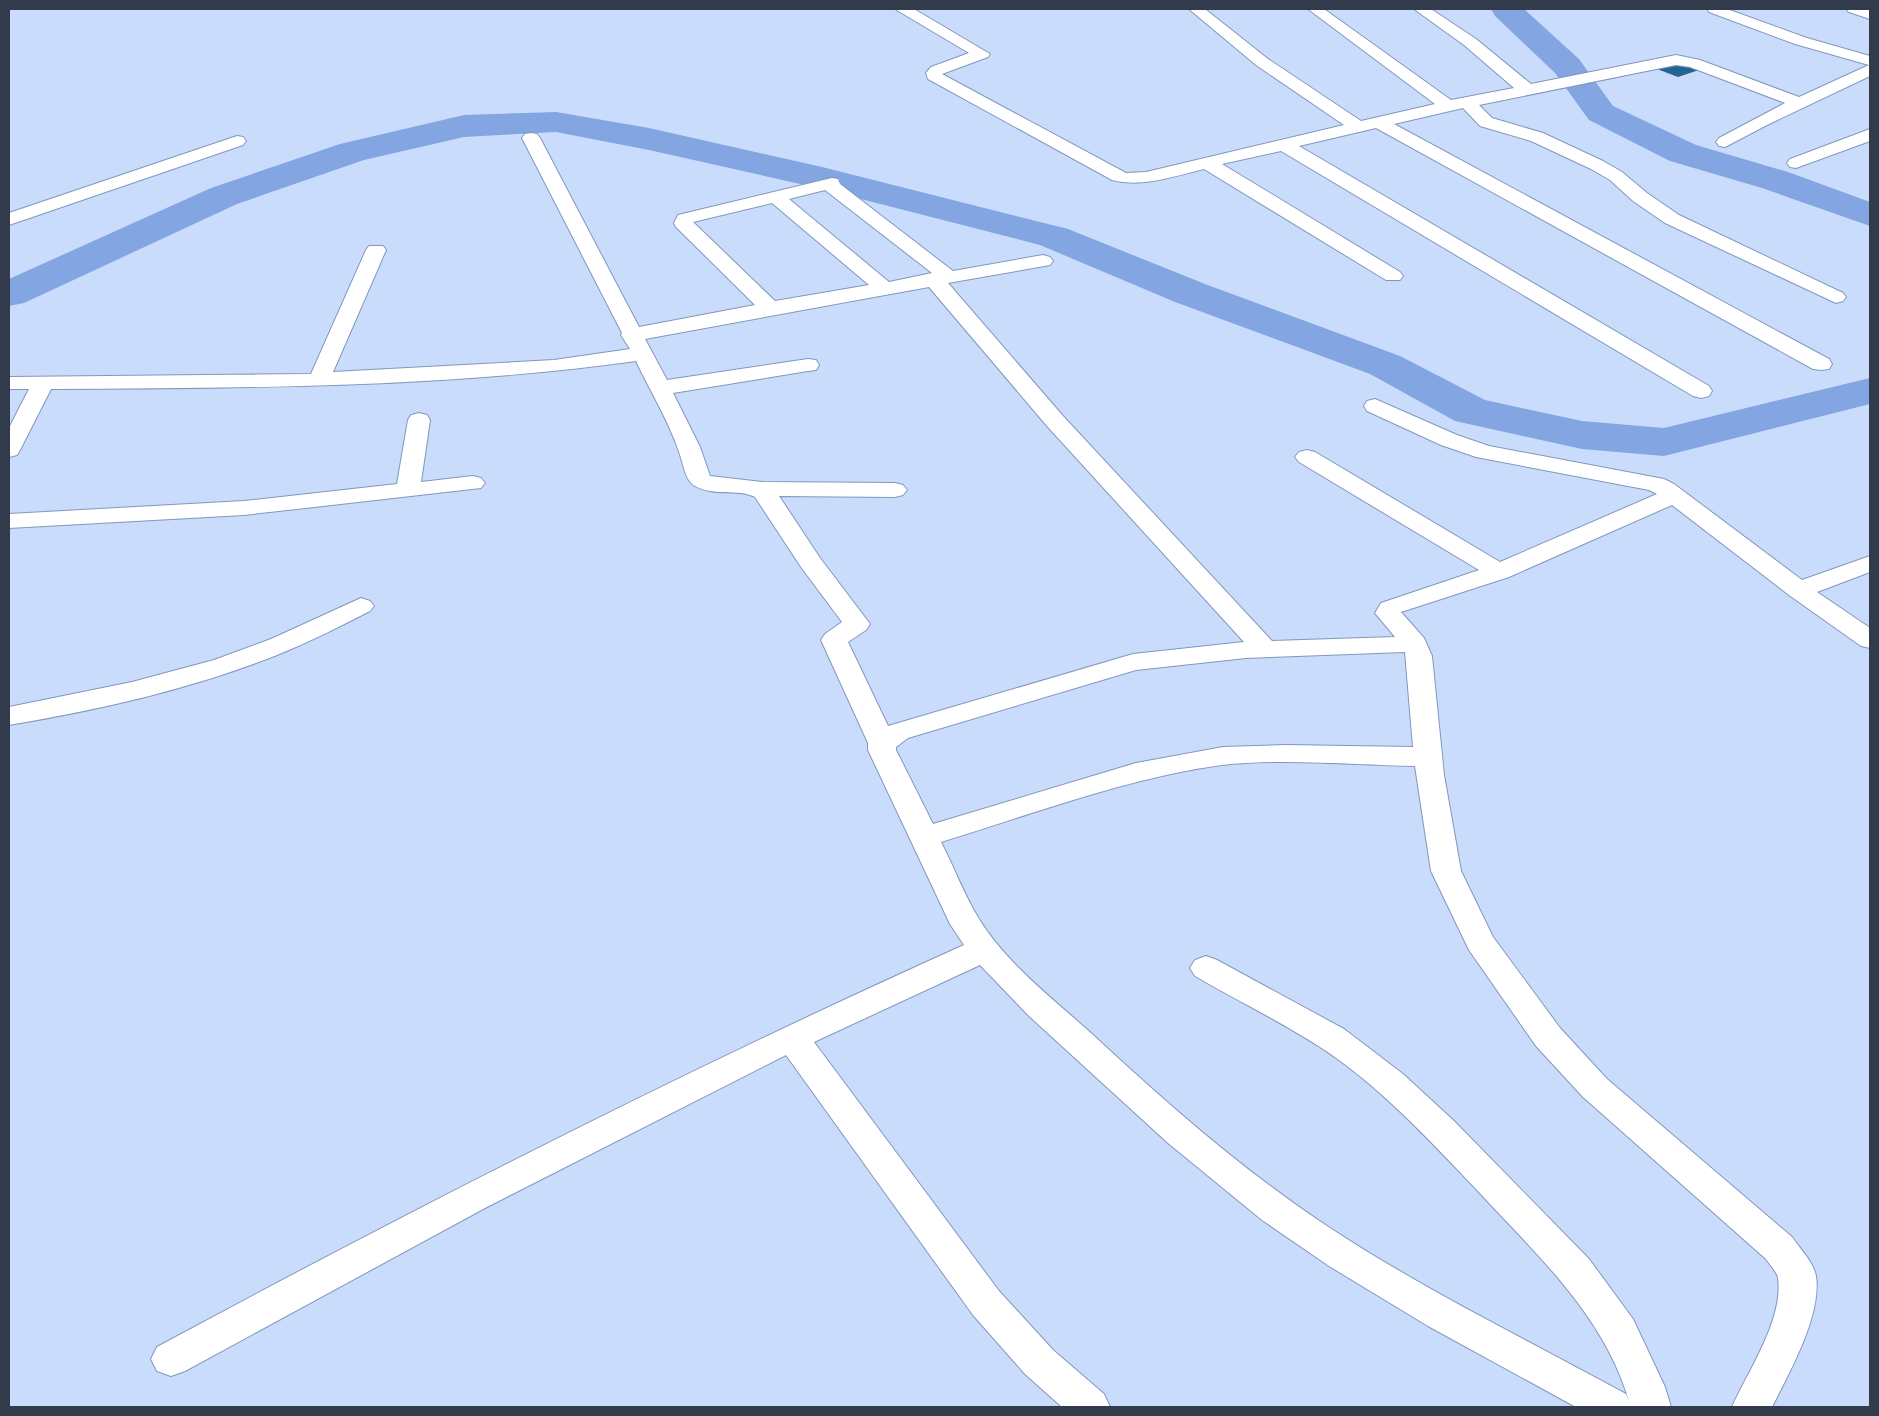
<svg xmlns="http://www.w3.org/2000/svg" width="1879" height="1416" font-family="'Playfair Display',serif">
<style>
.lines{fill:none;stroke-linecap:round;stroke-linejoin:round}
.river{fill:#83a5e2;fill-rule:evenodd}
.building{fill:#226591}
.minor-casing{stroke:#8297bd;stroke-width:2}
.minor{fill:#fff;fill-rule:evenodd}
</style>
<rect width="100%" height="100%" fill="#cadcfc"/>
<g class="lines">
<path class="river" d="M 1491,9 L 1524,9 L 1579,59 L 1613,106 L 1696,145 L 1788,172 L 1870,202 L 1870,226 L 1762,188 L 1670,161 L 1589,120 L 1555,73 L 1495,16 Z
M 556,112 L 649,128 L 822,167 L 1068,229 L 1205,284 L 1400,356 L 1485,400 L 1582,421 L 1664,428 L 1870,378 L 1870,404 L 1664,456 L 1582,449 L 1455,421 L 1370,374 L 1175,302 L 1040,245 L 818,188 L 649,150 L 556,132 L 464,137 L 364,160 L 237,204 L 24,303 L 9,306 L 9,279 L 211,188 L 340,144 L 464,115 Z"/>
</g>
<path class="building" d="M 1680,61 L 1702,69 L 1678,77 L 1657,69 Z"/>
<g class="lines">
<g class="minor-casing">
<path id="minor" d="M 895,9 L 914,9 L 990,54 L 988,57 L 942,74 L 1126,173 L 1146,172 L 1344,125 L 1256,65 L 1189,9 L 1205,9 L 1268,59 L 1361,121 L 1435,104 L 1308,9 L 1324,9 L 1451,100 L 1514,88 L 1464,45 L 1414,9 L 1431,9 L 1476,39 L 1531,84 L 1676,55 L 1700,60 L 1799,97 L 1869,65 L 1795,44 L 1709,12 L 1707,9 L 1727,9 L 1807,38 L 1870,56 L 1870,76 L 1767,125 L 1725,147 L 1719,146 L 1716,142 L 1719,138 L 1785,103 L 1690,67 L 1676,65 L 1479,105 L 1492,118 L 1543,133 L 1603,161 L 1622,172 L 1647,193 L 1679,215 L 1843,293 L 1846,297 L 1843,301 L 1836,303 L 1665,223 L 1633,201 L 1610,180 L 1591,169 L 1531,141 L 1480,126 L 1463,108 L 1394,124 L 1829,359 L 1832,364 L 1829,369 L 1821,370 L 1813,369 L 1376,128 L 1299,146 L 1709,386 L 1712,391 L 1709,396 L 1701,398 L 1693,396 L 1281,151 L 1222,164 L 1400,272 L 1403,276 L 1400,280 L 1386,280 L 1204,169 C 1174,176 1143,188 1112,180 L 928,79 L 926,73 L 931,67 L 969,53 Z
M 1846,9 L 1870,10 L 1870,19 L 1849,12 Z
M 1870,129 L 1870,141 L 1796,168 L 1790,167 L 1787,163 L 1790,159 Z
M 531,133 L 537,134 L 540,138 L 639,327 L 755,305 L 676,227 L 674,223 L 678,215 L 832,178 L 838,179 L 840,184 L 953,271 L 1043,255 L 1050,257 L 1053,261 L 1050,265 L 948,283 L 1063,416 L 1272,641 L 1395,637 L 1375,613 L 1381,603 L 1479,570 L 1299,462 L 1295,457 L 1299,452 L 1307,450 L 1315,452 L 1500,562 L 1657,494 L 1649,490 L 1476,457 L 1441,445 L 1367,411 L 1364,406 L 1367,401 L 1375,399 L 1457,435 L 1489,446 L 1664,479 L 1674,484 L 1802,580 L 1870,556 L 1870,572 L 1817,592 L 1870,628 L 1870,648 L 1861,646 L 1789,595 L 1672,505 L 1509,577 L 1401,612 L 1424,638 L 1432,656 L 1444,775 L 1461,871 L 1493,937 L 1560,1028 L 1607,1079 L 1792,1237 C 1800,1249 1813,1261 1816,1276 C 1822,1315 1789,1373 1772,1407 L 1732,1407 C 1748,1371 1784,1319 1778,1278 C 1777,1272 1770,1265 1766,1259 L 1583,1097 L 1536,1046 L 1469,950 L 1431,871 L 1415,766 C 1354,765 1281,758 1222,765 C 1126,778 1033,814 941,842 C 954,867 964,895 979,919 C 1007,964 1053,999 1092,1034 C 1164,1101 1239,1167 1321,1222 C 1418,1287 1524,1338 1626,1394 L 1629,1401 C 1604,1315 1535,1253 1476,1189 C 1428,1139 1379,1085 1320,1047 C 1280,1021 1236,1000 1195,976 L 1190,968 L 1195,960 L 1206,956 L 1217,960 L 1344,1029 L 1403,1074 L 1454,1121 L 1589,1259 L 1633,1319 L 1665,1387 L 1671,1407 L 1576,1407 L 1428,1326 L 1329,1266 L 1262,1220 L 1168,1143 L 1029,1016 L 980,965 L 814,1042 L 999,1291 L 1053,1350 L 1104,1394 L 1110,1407 L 1062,1407 L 1025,1374 L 973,1315 L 786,1055 L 485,1208 L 185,1371 L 171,1376 L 157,1371 L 151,1359 L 157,1347 C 422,1204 690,1068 964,945 L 950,924 L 868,750 L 868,743 L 821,640 L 825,634 L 842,622 L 801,567 L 755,497 C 737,488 714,497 695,486 C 685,481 683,462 679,452 C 669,421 650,391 636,361 C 442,388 246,388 51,389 L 20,450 L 17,455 L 9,457 L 9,428 L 29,389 L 9,389 L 9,377 L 311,374 L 366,250 L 369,246 L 383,246 L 386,250 L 333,372 L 554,360 L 630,349 L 621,335 L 622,333 L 522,138 L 525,134 ZM 825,190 L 932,273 L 889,282 L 789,199 ZM 772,203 L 869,285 L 775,301 L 693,222 ZM 929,287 L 1047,426 L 1244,642 L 1133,654 L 888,726 L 848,642 L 866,630 L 870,624 L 820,558 L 779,496 L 895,497 L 903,495 L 907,490 L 903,485 L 895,483 L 762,482 L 710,476 L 700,447 L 673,393 L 808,371 L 816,370 L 819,365 L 816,360 L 808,359 L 667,380 L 645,339 ZM 1405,652 L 1413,747 L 1285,745 L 1223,747 L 1136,763 L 933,824 L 896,750 L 896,747 L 908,738 L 1136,670 L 1246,658 Z
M 237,136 L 243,137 L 246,141 L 243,145 L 9,225 L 9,213 Z
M 419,413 L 427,415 L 430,420 L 421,482 L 473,476 L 481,478 L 485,483 L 481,488 L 244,515 L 9,528 L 9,514 L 244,501 L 397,484 L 408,420 L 411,415 Z
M 361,598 L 370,601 L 374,606 L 370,611 C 339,627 309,642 277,655 C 192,689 99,710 9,725 L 9,707 L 132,682 L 214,660 L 271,639 Z"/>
</g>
<use href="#minor" class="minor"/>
</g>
<rect width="1879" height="1416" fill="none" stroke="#323b4b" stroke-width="20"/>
</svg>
